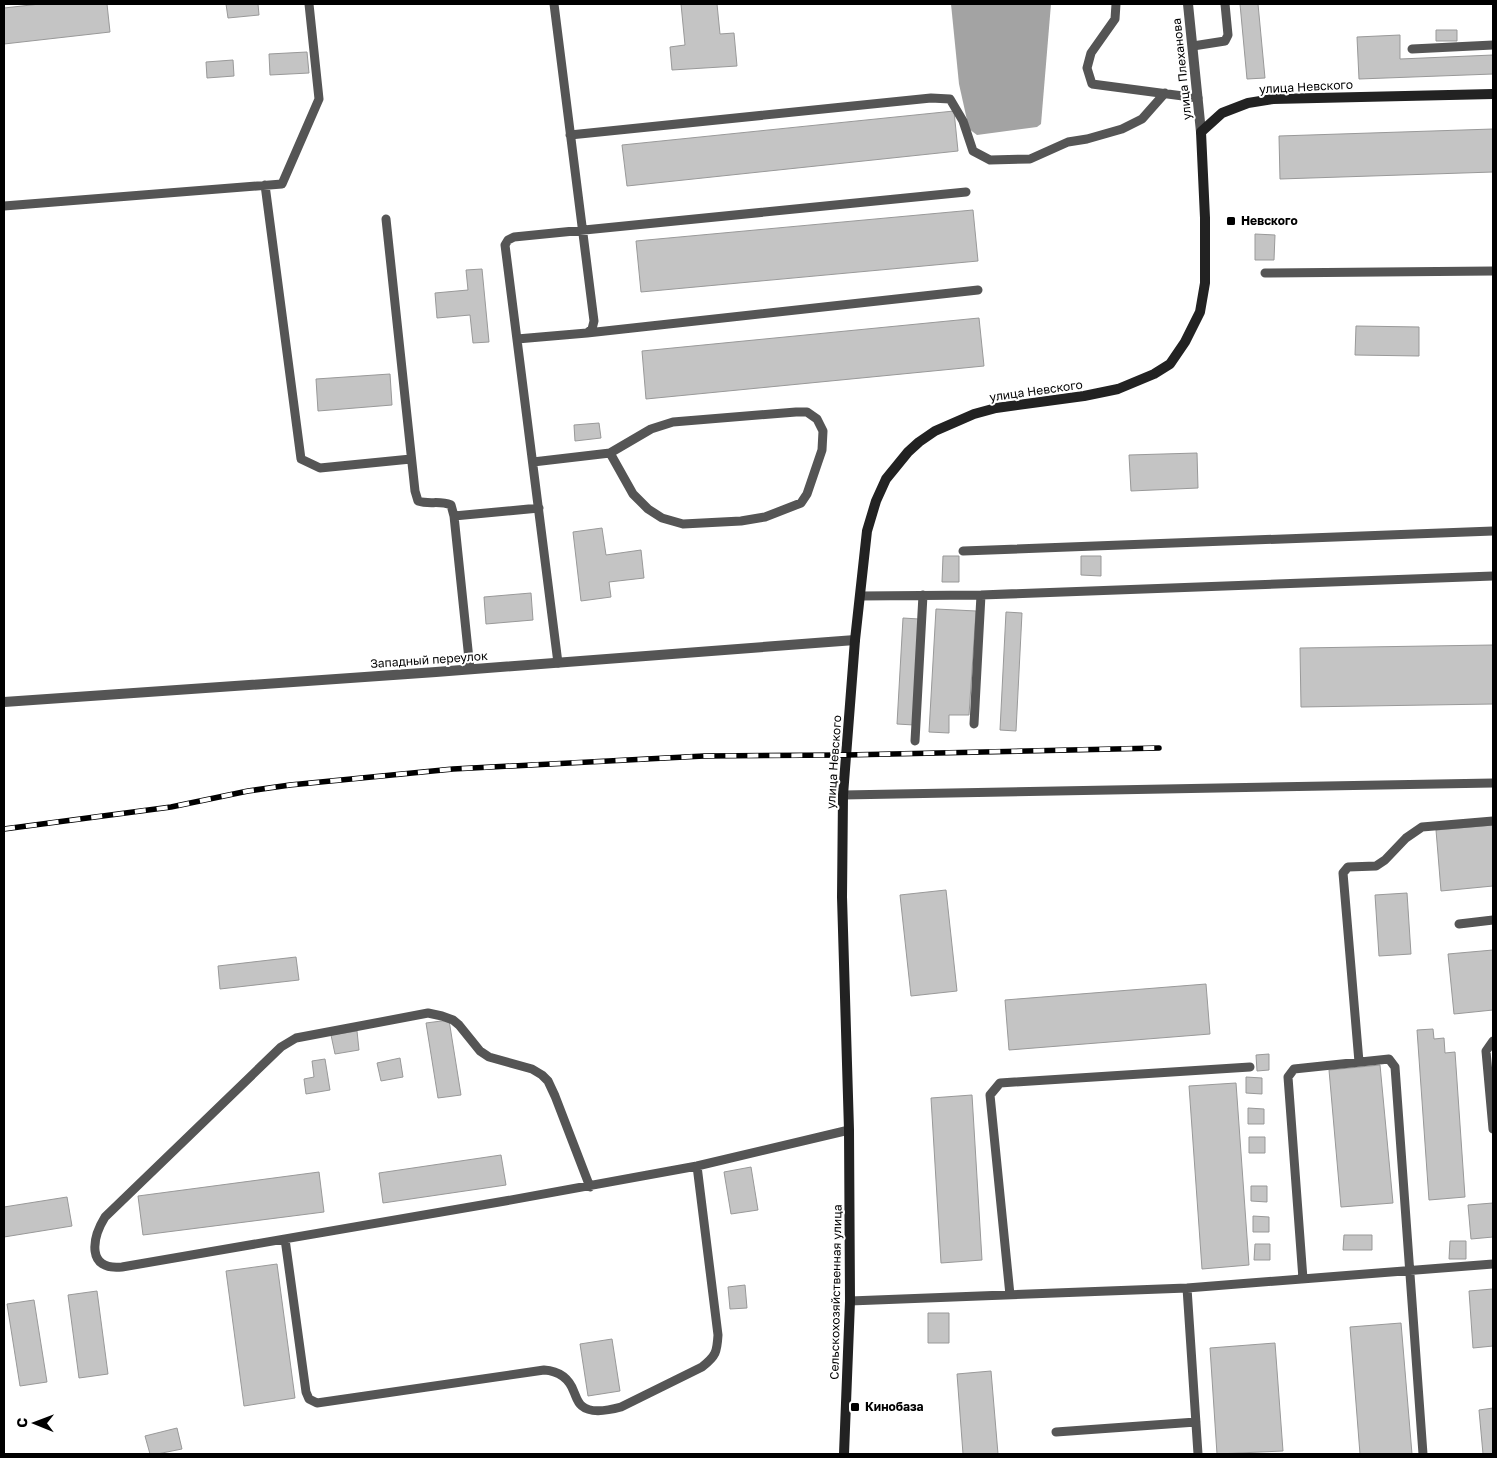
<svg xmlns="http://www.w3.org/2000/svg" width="1497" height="1458" font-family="'Golos Text',sans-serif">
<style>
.water{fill:#a3a3a3}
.building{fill:#c4c4c4;stroke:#999}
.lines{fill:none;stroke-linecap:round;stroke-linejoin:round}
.service{stroke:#555;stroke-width:9}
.minor{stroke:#555;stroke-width:10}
.tertiary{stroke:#555;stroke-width:10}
.secondary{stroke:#222;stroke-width:10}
.rail-casing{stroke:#000;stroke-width:5.5}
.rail{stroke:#fff;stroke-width:4;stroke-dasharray:11;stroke-linecap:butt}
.poi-dot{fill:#000;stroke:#fff;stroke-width:2}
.labels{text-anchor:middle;stroke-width:4;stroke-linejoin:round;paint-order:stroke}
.street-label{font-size:12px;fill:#000;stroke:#fff}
.poi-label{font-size:12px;font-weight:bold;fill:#000;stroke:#fff;text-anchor:start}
</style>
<rect width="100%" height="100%" fill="#fff"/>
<path class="water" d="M 951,4 L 1051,4 L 1041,124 L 1037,127 L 977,135 L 969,129 L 959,84 Z"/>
<path class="building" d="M 40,4 L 107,4 L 110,32 L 4,44 L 4,8 Z
M 226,4 L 258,4 L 259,15 L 228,18 Z
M 681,4 L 717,4 L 720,34 L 734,33 L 737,66 L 672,70 L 670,47 L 685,45 Z
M 1240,4 L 1258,4 L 1265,78 L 1247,79 Z
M 1436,30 L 1457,30 L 1457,41 L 1436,41 Z
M 1400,35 L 1400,59 L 1493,55 L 1493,74 L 1359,79 L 1357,37 Z
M 307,52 L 309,73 L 270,75 L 269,54 Z
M 233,60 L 234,76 L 207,78 L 206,62 Z
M 954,111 L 958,151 L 627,186 L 622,145 Z
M 1493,129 L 1493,172 L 1280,179 L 1279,136 Z
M 973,210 L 978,261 L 641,292 L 636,241 Z
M 1255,234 L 1275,235 L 1274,260 L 1255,260 Z
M 482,269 L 489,342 L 473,343 L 470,315 L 437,318 L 435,293 L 468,290 L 466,270 Z
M 979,318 L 984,366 L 646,399 L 642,351 Z
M 1356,326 L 1419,327 L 1419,356 L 1355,355 Z
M 390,374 L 392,405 L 318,411 L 316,379 Z
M 599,423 L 601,438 L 575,441 L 574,425 Z
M 1197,453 L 1198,488 L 1131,491 L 1129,455 Z
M 602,528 L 606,555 L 641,550 L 644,578 L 609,582 L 611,597 L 581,601 L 573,532 Z
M 943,556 L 959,556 L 959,582 L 942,582 Z
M 1081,556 L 1101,556 L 1101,576 L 1081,575 Z
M 531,593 L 533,620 L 486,624 L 484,597 Z
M 936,609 L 976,611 L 969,715 L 949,715 L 949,733 L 929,732 Z
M 1006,612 L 1022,613 L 1016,731 L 1000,730 Z
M 903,618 L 919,619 L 914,725 L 897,724 Z
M 1493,645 L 1493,704 L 1301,707 L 1300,648 Z
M 1493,825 L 1493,886 L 1441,891 L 1436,830 Z
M 946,890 L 957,991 L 911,996 L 900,895 Z
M 1407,893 L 1411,954 L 1379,956 L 1375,895 Z
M 1493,950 L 1493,1010 L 1454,1014 L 1448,954 Z
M 296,957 L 299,980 L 220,989 L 218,966 Z
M 1206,984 L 1210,1034 L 1009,1050 L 1005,1000 Z
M 449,1020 L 461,1095 L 438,1098 L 426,1023 Z
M 1433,1029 L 1434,1039 L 1444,1038 L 1445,1053 L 1455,1052 L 1465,1197 L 1429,1200 L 1417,1030 Z
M 357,1031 L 359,1050 L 335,1054 L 331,1035 Z
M 1269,1054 L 1269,1070 L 1257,1071 L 1256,1055 Z
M 400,1058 L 403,1077 L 381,1081 L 377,1063 Z
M 325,1059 L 330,1090 L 306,1094 L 304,1079 L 314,1077 L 312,1061 Z
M 1380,1065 L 1393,1203 L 1341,1207 L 1329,1070 Z
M 1246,1077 L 1262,1078 L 1262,1094 L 1246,1093 Z
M 1236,1083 L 1249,1265 L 1202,1269 L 1189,1086 Z
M 972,1095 L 982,1260 L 941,1263 L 931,1098 Z
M 1248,1108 L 1264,1109 L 1264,1124 L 1248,1124 Z
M 1249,1137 L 1265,1137 L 1265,1153 L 1249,1153 Z
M 501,1155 L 506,1185 L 383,1203 L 379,1173 Z
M 751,1167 L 758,1210 L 731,1214 L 724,1172 Z
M 319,1172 L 324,1212 L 143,1235 L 138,1196 Z
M 1251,1186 L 1267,1186 L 1267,1202 L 1251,1201 Z
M 67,1197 L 72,1226 L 4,1237 L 4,1207 Z
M 1493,1203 L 1493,1237 L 1471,1239 L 1468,1205 Z
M 1253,1216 L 1269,1217 L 1269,1232 L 1253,1232 Z
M 1344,1235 L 1372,1235 L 1372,1250 L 1343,1250 Z
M 1450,1241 L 1466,1241 L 1466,1259 L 1449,1259 Z
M 1255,1244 L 1270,1244 L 1270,1260 L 1254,1260 Z
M 277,1264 L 295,1398 L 244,1406 L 226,1271 Z
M 745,1285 L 747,1308 L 730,1309 L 728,1287 Z
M 1493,1289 L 1493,1346 L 1473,1348 L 1469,1291 Z
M 97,1291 L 108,1374 L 79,1378 L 68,1295 Z
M 34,1300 L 47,1382 L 20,1386 L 7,1304 Z
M 928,1313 L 949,1313 L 949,1343 L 928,1343 Z
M 1401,1323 L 1412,1454 L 1360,1454 L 1350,1327 Z
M 612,1339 L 620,1391 L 588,1396 L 580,1344 Z
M 1275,1343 L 1283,1451 L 1217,1454 L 1210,1348 Z
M 991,1371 L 998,1454 L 963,1454 L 957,1374 Z
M 1493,1408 L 1493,1454 L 1483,1454 L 1479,1410 Z
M 177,1428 L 182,1449 L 157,1454 L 150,1454 L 145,1436 Z"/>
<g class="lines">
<path class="service" d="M 1116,4 L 1115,19 L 1091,53 L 1087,68 L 1092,84 L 1198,98
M 1193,46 L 1225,41 L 1228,35 L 1225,4
M 1412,49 L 1493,45
M 570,135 L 931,98 L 950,99 L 963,121 L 973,151 L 990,160 L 1030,159 L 1068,142 L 1087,139 L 1122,129 L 1142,119 L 1165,93
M 265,185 L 301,459 L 320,468 L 411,459
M 4,206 L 282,184 L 319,99 L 309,4
M 386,219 L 415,491 L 418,501 C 430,505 439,500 451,505 L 454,516 L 470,669
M 1265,273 L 1493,271
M 587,333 L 978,290
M 517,339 L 587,333 L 592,329 L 594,321 L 554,4
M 533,462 L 610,453 L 633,494 L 648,509 L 662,518 L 683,524 L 741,521 L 765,517 L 801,503 L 807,494 L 822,450 L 823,431 L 817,419 L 807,412 L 796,412 L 673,422 L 651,429 L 610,453
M 454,516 L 539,508
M 963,551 L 1493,531
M 860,596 L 981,595 L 1493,576
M 558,663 L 505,245 L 508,240 L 514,237 L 966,192
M 974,724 L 981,595
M 915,741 L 923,595
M 843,795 L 1493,783
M 1459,924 L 1493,920
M 1493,1041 L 1486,1051 L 1493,1129
M 1359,1062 L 1343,873 L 1348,867 L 1376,866 L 1385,860 L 1406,838 L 1422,827 L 1493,821
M 590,1187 L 555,1096 L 548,1081 L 542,1075 L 532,1069 L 489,1057 L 480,1051 L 459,1025 L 453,1020 L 442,1016 L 428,1013 L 296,1038 L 281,1047 L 105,1217 C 92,1238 86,1271 122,1267 L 505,1201 L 697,1166 L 849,1130
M 285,1239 L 306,1392 L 309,1399 L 317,1403 L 544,1370 C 559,1371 569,1378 574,1392 C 576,1396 577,1402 582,1406 C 591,1414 610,1410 621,1407 L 702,1367 C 716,1356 717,1352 718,1335 L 697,1166
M 1303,1279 L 1288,1077 L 1294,1069 L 1389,1059 L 1395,1067 L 1423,1454
M 1187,1288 L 1198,1454
M 1010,1295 L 990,1095 L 1000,1083 L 1250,1067
M 850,1301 L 1187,1288 L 1493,1264
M 1056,1432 L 1196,1422"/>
<path class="minor" d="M 4,702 L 436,672 L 855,640"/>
<path class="tertiary" d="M 1188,4 L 1201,132"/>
<path class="secondary" d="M 844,1454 L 850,1301 L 849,1130 L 842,897 L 843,795 L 855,640 L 867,531 L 876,501 L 886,479 L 908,452 L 919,442 L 935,431 L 974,414 L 996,408 L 1084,396 L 1118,389 L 1154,374 L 1170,364 L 1185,342 L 1200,312 L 1205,283 L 1205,218 L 1201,132 L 1222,113 L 1248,103 L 1273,99 L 1493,94"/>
<g class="rail-casing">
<path id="rail" d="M 4,829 L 171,807 L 248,791 L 290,785 L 453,769 L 704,756 L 846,755 L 1159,748"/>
</g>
<use href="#rail" class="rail"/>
</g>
<g class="poi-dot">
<rect x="1226" y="216" width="10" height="10" rx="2.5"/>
<rect x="850" y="1402" width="10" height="10" rx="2.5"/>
</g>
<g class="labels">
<g class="street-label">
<text transform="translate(1182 69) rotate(-96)" y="4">улица Плеханова</text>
<text transform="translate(1306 87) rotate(-3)" y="4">улица Невского</text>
<text transform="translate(1036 391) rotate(-8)" y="4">улица Невского</text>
<text transform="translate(429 660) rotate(-4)" y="4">Западный переулок</text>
<text transform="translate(834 762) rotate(-86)" y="4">улица Невского</text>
<text transform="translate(836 1292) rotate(-89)" y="4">Сельскохозяйственная улица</text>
</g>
<g class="poi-label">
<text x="1241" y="225">Невского</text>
<text x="865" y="1411">Кинобаза</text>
</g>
</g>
<rect width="1497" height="1458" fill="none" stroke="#000000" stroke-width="10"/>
<g transform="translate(35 1423) rotate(271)" stroke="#ffffff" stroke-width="4" paint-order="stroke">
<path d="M0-4L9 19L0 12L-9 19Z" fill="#000000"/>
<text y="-8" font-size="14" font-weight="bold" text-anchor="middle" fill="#000000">С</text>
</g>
</svg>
